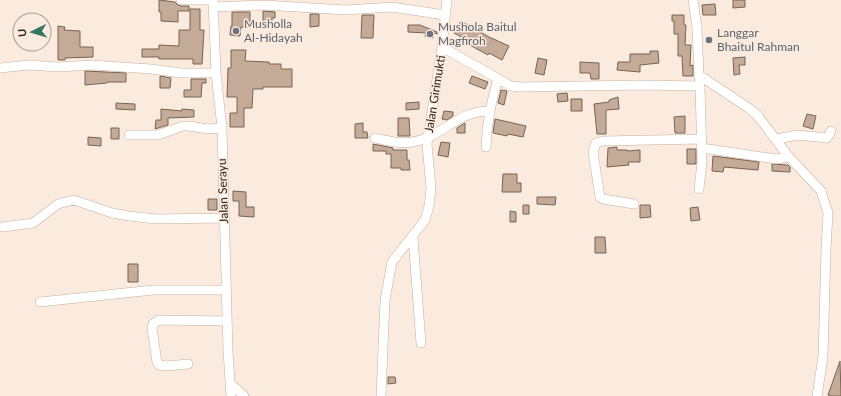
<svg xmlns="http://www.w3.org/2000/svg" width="841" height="396" font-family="Lato,sans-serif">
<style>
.building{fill:#c4ab98;stroke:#796250}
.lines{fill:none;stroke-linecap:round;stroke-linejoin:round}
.minor-casing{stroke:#c9af9c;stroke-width:10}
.minor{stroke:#fff;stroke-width:9}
.worship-dot{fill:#6b7280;stroke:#fbebdf;stroke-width:1.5}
.labels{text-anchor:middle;stroke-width:3;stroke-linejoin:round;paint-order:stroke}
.worship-label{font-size:12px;fill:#5b616d;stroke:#fbebdf;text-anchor:start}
.street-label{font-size:12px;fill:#30261e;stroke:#fbebdf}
</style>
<rect width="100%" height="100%" fill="#fbebdf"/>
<path class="building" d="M 159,0 L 175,2 L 178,5 L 181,6 L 189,6 L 189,11 L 178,11 L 178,22 L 161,21 L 161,12 L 159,12 Z
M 733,0 L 745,0 L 745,7 L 733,8 Z
M 715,4 L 716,15 L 703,15 L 702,5 Z
M 190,9 L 200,9 L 200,30 L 204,30 L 202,64 L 193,64 L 193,59 L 159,59 L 159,57 L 142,57 L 142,49 L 159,49 L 159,45 L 179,46 L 179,30 L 190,30 Z
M 263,11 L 275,12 L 275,18 L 272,18 L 272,28 L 263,28 Z
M 232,12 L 250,12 L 250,27 L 241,27 L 240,36 L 230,35 L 231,26 L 232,26 Z
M 310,14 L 319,14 L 319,26 L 310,27 Z
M 362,15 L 374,15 L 373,38 L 361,38 Z
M 672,15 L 684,15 L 684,25 L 686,25 L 685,45 L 691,45 L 690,66 L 693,65 L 693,76 L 683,76 L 682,56 L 678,56 L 678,34 L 674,34 L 674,21 L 672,21 Z
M 461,21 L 489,37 L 509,46 L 502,60 L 489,53 L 488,55 L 468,44 L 469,41 L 454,33 Z
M 408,25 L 420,25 L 437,32 L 437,34 L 434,33 L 433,38 L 425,36 L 426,33 L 408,32 Z
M 58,26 L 65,27 L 64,30 L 80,31 L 80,47 L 93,47 L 93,57 L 65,58 L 65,60 L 58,60 Z
M 231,50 L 246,50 L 245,61 L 269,62 L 269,64 L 281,64 L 281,69 L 292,69 L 292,87 L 263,87 L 263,89 L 253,89 L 252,108 L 244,108 L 244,127 L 230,127 L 230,113 L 237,113 L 237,97 L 227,97 L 228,68 L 231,68 Z
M 650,51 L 658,51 L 659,63 L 640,65 L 640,72 L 617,70 L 618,62 L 630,62 L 630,54 L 650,54 Z
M 745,57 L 745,65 L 739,65 L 740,74 L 734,75 L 733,58 Z
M 538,58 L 547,60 L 544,75 L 535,73 Z
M 580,62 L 599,63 L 599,79 L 591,79 L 590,73 L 580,73 Z
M 85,71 L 126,73 L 126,82 L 107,82 L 107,83 L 85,85 Z
M 160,76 L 171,78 L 170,88 L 160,88 Z
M 472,76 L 488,82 L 485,89 L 469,83 Z
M 191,79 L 206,79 L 206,83 L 202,83 L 201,97 L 184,97 L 184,90 L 191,90 Z
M 501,90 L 507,91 L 504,105 L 498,103 Z
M 567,93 L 568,101 L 558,102 L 557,94 Z
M 618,97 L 619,109 L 606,110 L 606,134 L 597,134 L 594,104 L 609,102 L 609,100 Z
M 571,99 L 582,99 L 582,111 L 571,111 Z
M 419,102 L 419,109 L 406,110 L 406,103 Z
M 116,103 L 135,104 L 135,110 L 116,109 Z
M 161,109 L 182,111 L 182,109 L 194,110 L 194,117 L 168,118 L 168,125 L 155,129 L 156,120 L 161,120 Z
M 444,111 L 453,112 L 453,116 L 447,120 L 442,119 Z
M 807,114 L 816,116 L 813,129 L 803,126 Z
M 685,116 L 685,133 L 675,133 L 674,117 Z
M 398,118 L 409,118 L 410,136 L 398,136 Z
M 495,119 L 526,126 L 523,137 L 508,134 L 507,136 L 493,133 Z
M 363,123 L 363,132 L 367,132 L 368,138 L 355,138 L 355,124 Z
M 465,123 L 465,133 L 457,133 L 457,128 Z
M 111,128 L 119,128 L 119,139 L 111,139 Z
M 88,137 L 101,138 L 101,146 L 88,145 Z
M 441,142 L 450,143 L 448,157 L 438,155 Z
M 373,144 L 393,148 L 393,150 L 407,150 L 407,160 L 409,160 L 410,170 L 401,170 L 401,168 L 391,168 L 391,154 L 386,154 L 386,151 L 373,151 Z
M 617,147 L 617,150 L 627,150 L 627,151 L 640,150 L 640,162 L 628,162 L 629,165 L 607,167 L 608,148 Z
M 687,149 L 696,149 L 696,164 L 687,164 Z
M 713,156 L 759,162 L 758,170 L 724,167 L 723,172 L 712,171 Z
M 772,164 L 788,165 L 790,167 L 790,172 L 772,171 Z
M 503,174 L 517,174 L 517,183 L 521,183 L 521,192 L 502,192 Z
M 233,191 L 246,192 L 246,207 L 254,207 L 254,217 L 239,216 L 239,201 L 233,201 Z
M 537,197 L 556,197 L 555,205 L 537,204 Z
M 208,199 L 217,199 L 217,210 L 208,210 Z
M 523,205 L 529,205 L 529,214 L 523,214 Z
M 640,205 L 650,205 L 651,217 L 640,218 Z
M 698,207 L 700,220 L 691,221 L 690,208 Z
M 510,211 L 516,212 L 516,222 L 510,222 Z
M 595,237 L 605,237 L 606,253 L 595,253 Z
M 128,264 L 138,264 L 138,282 L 128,282 Z
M 840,361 L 841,396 L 832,396 L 828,395 Z
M 388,377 L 395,377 L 396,383 L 388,384 Z"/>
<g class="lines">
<g class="minor-casing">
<path id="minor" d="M 181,0 L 208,0
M 213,0 L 216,73 L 222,128 L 228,351 L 231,396
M 693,0 L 697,28 L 699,75
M 214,7 L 264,5 L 346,10 L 392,7 L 445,15
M 442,47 L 511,86 L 520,87 L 641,85 L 700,86 L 699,75 L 750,109 L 757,115 L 789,157 L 821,191 L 828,213 L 826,249 L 823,357 L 817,396
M 0,68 L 29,65 L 58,67 L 92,65 L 151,69 L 181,73 L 216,73
M 129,135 L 158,135 L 183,126 L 189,126 L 208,129 L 222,128
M 375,138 C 388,141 399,144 412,142 C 441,138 457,111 489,111
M 776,139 L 798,135 L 827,138 L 831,131
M 486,147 C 487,121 491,103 498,79
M 702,148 L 776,159 L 789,157
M 699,189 L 702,162 L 700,86
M 634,204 L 603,199 L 600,197 L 593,152 L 596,143 L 603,141 L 702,139
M 3,227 L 33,223 L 58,204 L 74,200 L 112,213 L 129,216 L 156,219 L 224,218
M 413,238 L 421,343
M 40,302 L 153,290 L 226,290
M 188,364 L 167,366 L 159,365 L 157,362 L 152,328 L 153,324 L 159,320 L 227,321
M 230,383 L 244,396
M 381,396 L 385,300 L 392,262 L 425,220 L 429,206 L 431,189 L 427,144 L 442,47 L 447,0"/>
</g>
<use href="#minor" class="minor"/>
</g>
<g class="worship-dot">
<circle cx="236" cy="31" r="4"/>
<circle cx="430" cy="34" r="4"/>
<circle cx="709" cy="40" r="4"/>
</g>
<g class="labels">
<g class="worship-label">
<text x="244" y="28">Musholla<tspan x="244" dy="14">Al-Hidayah</tspan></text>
<text x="438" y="31">Mushola Baitul<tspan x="438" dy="14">Magfiroh</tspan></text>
<text x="717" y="37">Langgar<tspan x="717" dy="14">Bhaitul Rahman</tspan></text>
</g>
<g class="street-label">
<text transform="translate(435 94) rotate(-81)" y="4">Jalan Girimukti</text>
<text transform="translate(223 191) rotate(-92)" y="4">Jalan Serayu</text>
</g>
</g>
<g transform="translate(32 32) rotate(265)"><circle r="19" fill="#fbebdf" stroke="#aa9c92"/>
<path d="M0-3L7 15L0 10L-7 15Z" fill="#367562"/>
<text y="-6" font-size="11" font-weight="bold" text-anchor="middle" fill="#30261e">U</text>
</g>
</svg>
